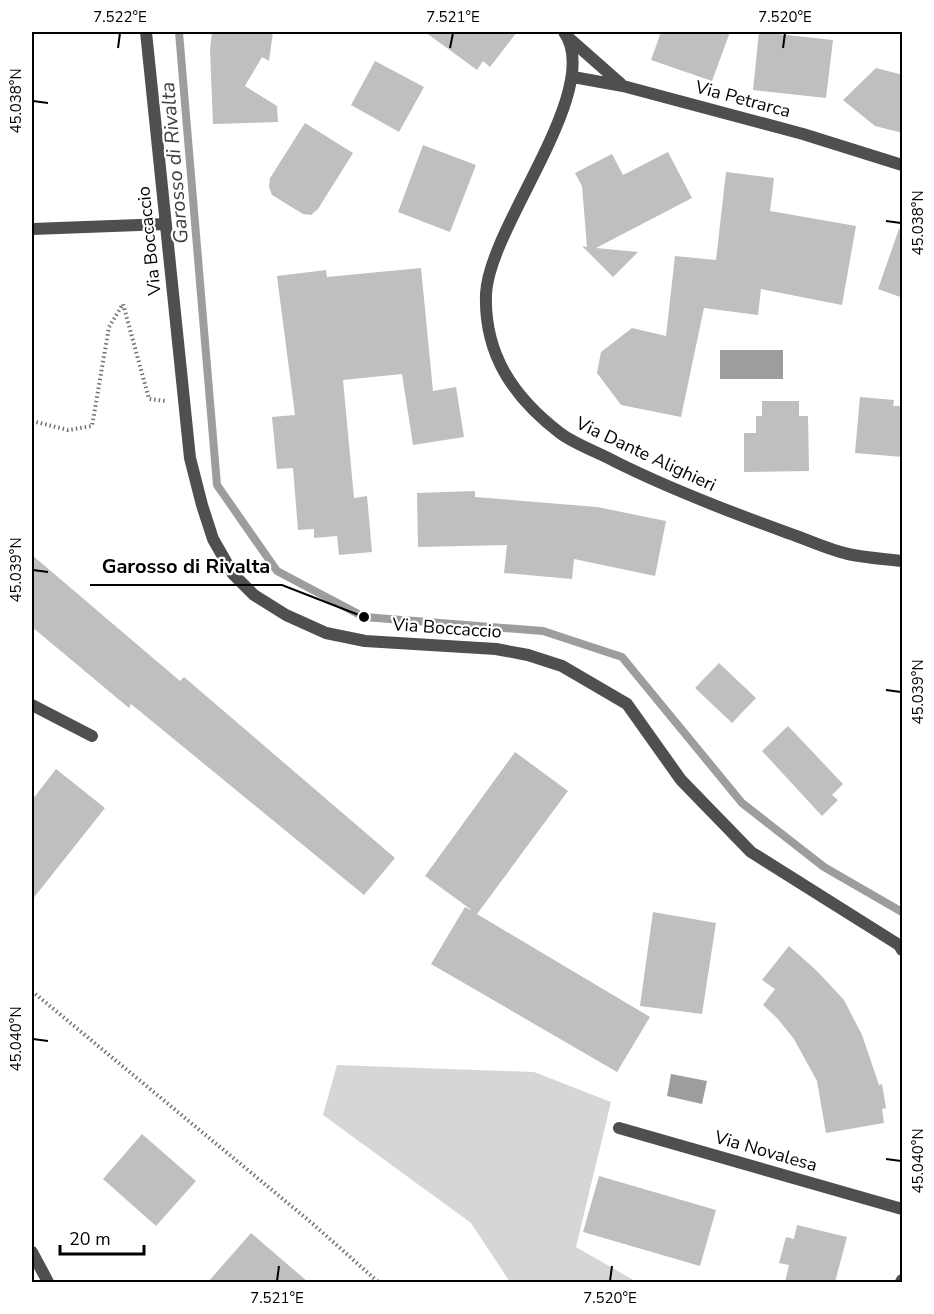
<svg xmlns="http://www.w3.org/2000/svg" width="934" height="1314" font-family="'Nunito Sans',sans-serif">
<style>
.green{fill:#d6d6d6}
.water{fill:#9d9d9d}
.lines{fill:none;stroke-linecap:round;stroke-linejoin:round}
.stream{stroke:#9d9d9d;stroke-width:8}
.building{fill:#bfbfbf}
.path{stroke:#717171;stroke-width:4;stroke-dasharray:1.5 3;stroke-linecap:butt}
.street{stroke:#4f4f4f;stroke-width:12}
.ticks{fill:none;stroke:#000;stroke-width:2}
.labels{text-anchor:middle;stroke-width:4.5;stroke-linejoin:round;paint-order:stroke}
.street-label{font-size:18px;fill:#000;stroke:#fff}
.water-label{font-size:20px;font-style:italic;fill:#3e3e3e;stroke:#fff}
.leader{fill:none;stroke:#000;stroke-width:2}
.callout-dot{fill:#000;stroke:#fff;stroke-width:2}
.callout-label{font-size:20px;text-anchor:middle;font-weight:bold;fill:#000;stroke:#fff;stroke-width:4.5;stroke-linejoin:round;paint-order:stroke}
.neatline{fill:none;stroke:#000;stroke-width:2}
.ticks-label{font-size:15px;text-anchor:middle;fill:#000}
</style>
<rect width="100%" height="100%" fill="#fff"/>
<path class="green" d="M 337,1065 L 534,1072 L 611,1102 L 576,1247 L 637,1282 L 510,1282 L 471,1223 L 323,1115 Z"/>
<path class="water" d="M 720,350 L 783,350 L 783,379 L 720,379 Z
M 671,1074 L 707,1081 L 702,1104 L 667,1096 Z"/>
<g class="lines">
<path class="stream" d="M 179,32 L 217,485 L 277,571 L 364,617 L 543,631 L 622,657 L 742,803 L 824,867 L 902,912"/>
</g>
<path class="building" d="M 212,32 L 273,32 L 269,61 L 262,57 L 245,86 L 277,106 L 278,122 L 213,124 L 210,50 Z
M 425,32 L 517,32 L 490,67 L 483,61 L 477,70 Z
M 661,32 L 730,32 L 712,81 L 651,60 Z
M 759,32 L 833,40 L 826,98 L 753,90 Z
M 375,61 L 424,87 L 399,132 L 351,105 Z
M 876,68 L 903,75 L 903,133 L 875,126 L 843,100 Z
M 305,123 L 353,153 L 318,209 L 311,215 L 303,214 L 272,195 L 269,187 L 270,178 Z
M 423,145 L 476,165 L 450,232 L 398,212 Z
M 668,152 L 692,198 L 596,248 L 638,252 L 613,277 L 582,246 L 587,247 L 582,186 L 575,173 L 612,154 L 623,175 Z
M 726,172 L 774,178 L 770,211 L 856,226 L 842,305 L 761,289 L 758,315 L 704,308 L 681,417 L 621,405 L 597,373 L 601,352 L 632,328 L 666,336 L 675,256 L 716,260 Z
M 899,229 L 903,230 L 903,298 L 878,289 Z
M 421,268 L 433,391 L 456,387 L 464,437 L 413,445 L 402,374 L 343,380 L 354,498 L 367,496 L 372,552 L 339,555 L 337,536 L 314,538 L 314,529 L 298,530 L 293,468 L 277,469 L 272,417 L 295,415 L 277,276 L 326,270 L 327,277 Z
M 860,397 L 894,400 L 893,406 L 903,406 L 903,457 L 855,453 Z
M 762,401 L 799,401 L 799,416 L 808,416 L 809,471 L 744,472 L 744,433 L 756,433 L 756,416 L 762,416 Z
M 475,491 L 475,497 L 597,507 L 666,521 L 655,576 L 574,559 L 572,579 L 504,573 L 507,545 L 418,547 L 417,493 Z
M 32,555 L 180,681 L 184,677 L 395,858 L 364,895 L 131,704 L 129,708 L 32,627 Z
M 719,663 L 756,698 L 732,723 L 695,688 Z
M 788,726 L 843,784 L 832,795 L 838,800 L 822,816 L 762,751 Z
M 515,752 L 568,791 L 477,914 L 650,1017 L 617,1072 L 431,964 L 465,907 L 473,911 L 425,876 Z
M 56,769 L 105,808 L 32,900 L 32,800 Z
M 653,912 L 716,923 L 702,1014 L 640,1006 Z
M 789,946 L 817,971 L 844,1000 L 862,1035 L 879,1085 L 882,1084 L 886,1108 L 882,1109 L 884,1123 L 826,1133 L 817,1081 L 794,1039 L 777,1018 L 763,1005 L 775,989 L 762,980 Z
M 142,1134 L 196,1181 L 156,1226 L 103,1179 Z
M 599,1176 L 716,1210 L 700,1266 L 583,1232 Z
M 797,1225 L 847,1237 L 835,1282 L 785,1282 L 789,1265 L 779,1263 L 786,1237 L 794,1239 Z
M 251,1233 L 308,1282 L 208,1282 Z"/>
<g class="lines">
<path class="path" d="M 32,421 L 68,430 L 92,426 L 109,327 L 123,304 L 149,399 L 166,401
M 32,993 L 33,992 L 313,1224 L 378,1282"/>
<path class="street" d="M 146,32 L 190,458 L 202,505 L 213,539 L 233,574 L 254,595 L 286,615 L 326,633 L 365,641 L 496,649 L 528,655 L 562,666 L 627,704 L 681,780 L 751,852 L 899,945 L 902,950
M 564,32 C 605,89 489,226 486,294 C 484,354 513,397 560,433 C 576,445 598,452 616,462 C 672,490 730,512 788,533 C 809,540 831,551 853,555 C 869,558 886,559 902,561
M 570,39 L 621,84
M 573,77 L 623,86 L 803,134 L 902,165
M 32,229 L 166,224
M 32,705 L 92,736
M 619,1128 L 902,1209
M 32,1252 L 48,1282
M 901,1282 L 902,1280"/>
</g>
<path class="ticks" d="M 118,48 L 120,33M 450,48 L 453,33M 783,48 L 785,33M 33,101 L 48,103M 886,221 L 901,223M 33,570 L 48,572M 886,690 L 901,692M 33,1039 L 48,1041M 886,1159 L 901,1161M 277,1281 L 279,1266M 610,1281 L 612,1266"/>
<g class="labels">
<g class="street-label">
<text transform="translate(743 99) rotate(15)" y="6">Via Petrarca</text>
<text transform="translate(149 241) rotate(-96)" y="6">Via Boccaccio</text>
<text transform="translate(646 454) rotate(25)" y="6">Via Dante Alighieri</text>
<text transform="translate(447 628) rotate(4)" y="6">Via Boccaccio</text>
<text transform="translate(766 1151) rotate(16)" y="6">Via Novalesa</text>
</g>
<g class="water-label">
<text transform="translate(174 163) rotate(-95)" y="7">Garosso di Rivalta</text>
</g>
</g>
<path class="leader" d="M364 617L282 585H90"/>
<circle class="callout-dot" cx="364" cy="617" r="6"/>
<g class="callout-label">
<text x="186" y="573">Garosso di Rivalta</text>
</g>
<rect width="934" height="1314" fill="none" stroke="#ffffff" stroke-width="66"/>
<path d="M60 1245v9h84v-9" fill="none" stroke="#000000" stroke-width="3"/>
<text x="69" y="1245" font-size="18" fill="#000000" stroke="#ffffff" stroke-width="4.5" paint-order="stroke">20 m</text>
<rect x="33" y="33" width="868" height="1248" class="neatline"/>
<g class="ticks-label">
<text x="120" y="22">7.522°E</text>
<text x="453" y="22">7.521°E</text>
<text x="785" y="22">7.520°E</text>
<text transform="translate(16 101) rotate(-90)" y="5">45.038°N</text>
<text transform="translate(918 223) rotate(-90)" y="5">45.038°N</text>
<text transform="translate(16 570) rotate(-90)" y="5">45.039°N</text>
<text transform="translate(918 692) rotate(-90)" y="5">45.039°N</text>
<text transform="translate(16 1039) rotate(-90)" y="5">45.040°N</text>
<text transform="translate(918 1161) rotate(-90)" y="5">45.040°N</text>
<text x="277" y="1303">7.521°E</text>
<text x="610" y="1303">7.520°E</text>
</g>
</svg>
